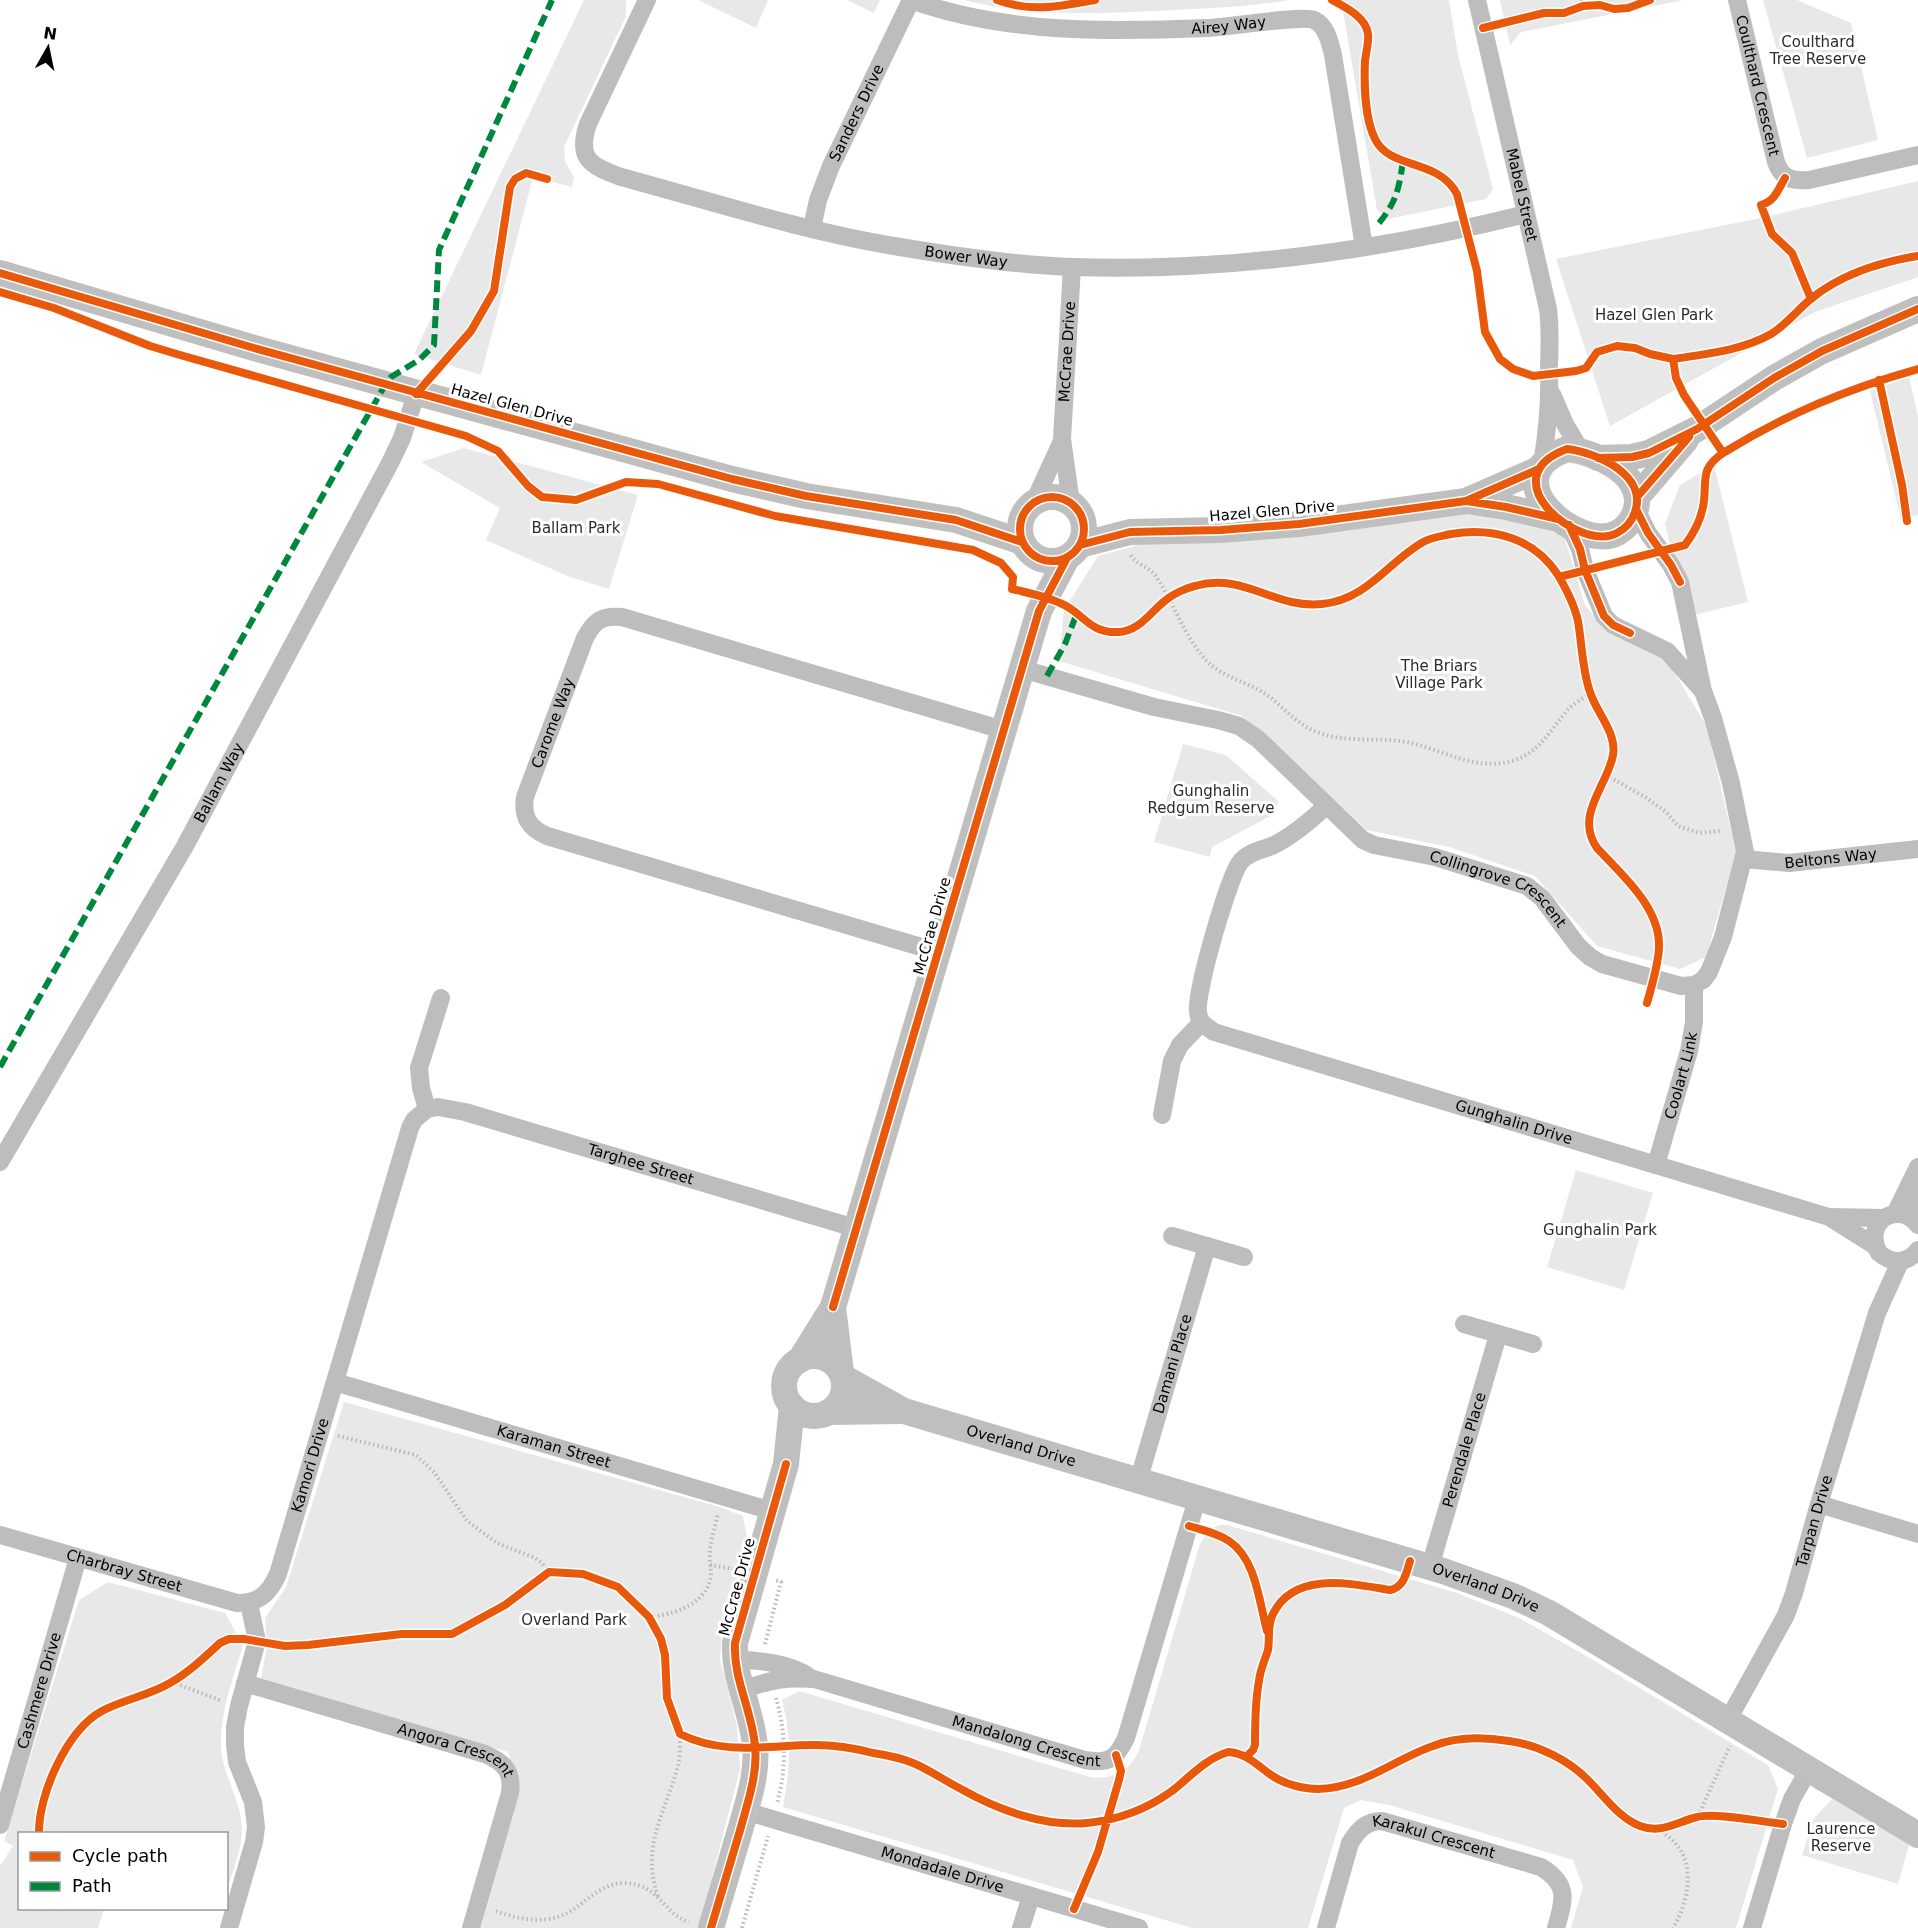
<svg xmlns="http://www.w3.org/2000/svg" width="1918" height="1928" font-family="'DejaVu Sans',sans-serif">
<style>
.green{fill:#e8e8e8}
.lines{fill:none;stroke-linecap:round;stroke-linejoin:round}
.path{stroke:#b8b8b8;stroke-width:4;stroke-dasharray:1.5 3;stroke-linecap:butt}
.street{stroke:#bdbdbd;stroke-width:18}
.secondary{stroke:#bfbfbf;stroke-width:26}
.quiet{stroke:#00873e;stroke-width:6;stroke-dasharray:12 6;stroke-linecap:butt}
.cycleway-casing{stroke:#fff;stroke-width:11}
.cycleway{stroke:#e8590c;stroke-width:8}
.labels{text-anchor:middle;stroke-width:6;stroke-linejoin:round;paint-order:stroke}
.street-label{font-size:15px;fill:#000;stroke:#fff}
.park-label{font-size:15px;fill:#2d2d2d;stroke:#fff}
</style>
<rect width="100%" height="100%" fill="#fff"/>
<path class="green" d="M 584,0 L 626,0 L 626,16 L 564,147 L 565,162 L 574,177 L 572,187 L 533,177 L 481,375 L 414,354 Z
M 698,0 L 768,0 L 756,28 Z
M 847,0 L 880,0 L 874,13 Z
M 964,0 L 1290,0 C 1245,7 1200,9 1154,11 C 1091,14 1025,16 964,0 Z
M 1336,0 L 1449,0 L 1458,55 L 1493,189 L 1486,199 L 1388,219 L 1377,210 L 1344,17 L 1341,2 Z
M 1500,0 L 1684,0 L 1521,32 L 1510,45 Z
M 1763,0 L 1797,0 L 1851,23 L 1878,140 L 1807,158 Z
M 1918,181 L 1918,277 L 1815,312 L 1610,426 L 1556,259 L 1761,218 Z
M 1909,377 L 1918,417 L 1918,515 L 1901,519 L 1870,391 Z
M 464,448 L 638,495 L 609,589 L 570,577 L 486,540 L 500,508 L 421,462 Z
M 1714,465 L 1748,602 L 1694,615 L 1678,578 L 1665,524 L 1680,485 Z
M 1460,510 L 1536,522 L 1565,539 L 1585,605 L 1607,631 L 1664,655 L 1707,727 L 1736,853 L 1706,957 L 1680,969 L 1597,946 L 1535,876 L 1449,847 L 1367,830 L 1242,716 L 1059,661 L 1064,610 L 1098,556 L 1160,539 Z
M 1183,744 L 1226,755 L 1278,801 L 1276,813 L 1212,847 L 1210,857 L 1154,842 Z
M 1576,1170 L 1653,1193 L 1624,1290 L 1547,1267 Z
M 344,1402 L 720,1507 L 743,1516 L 748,1542 L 722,1629 L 720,1660 L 737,1726 L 740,1769 L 699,1928 L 481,1928 L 519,1793 L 508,1752 L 261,1678 L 267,1646 L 265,1618 L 286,1587 Z
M 1220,1525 L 1227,1525 L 1457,1593 L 1519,1618 L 1588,1657 L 1768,1765 L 1778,1789 L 1736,1928 L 1571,1928 L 1583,1887 L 1573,1860 L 1389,1805 L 1361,1800 L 1344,1808 L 1308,1928 L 1192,1928 L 783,1807 C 790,1770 792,1737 782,1700 L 799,1691 L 1090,1777 C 1115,1780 1132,1770 1140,1747 L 1200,1544 L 1210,1529 Z
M 108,1582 L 225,1613 L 243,1645 C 233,1679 220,1712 221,1748 C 223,1776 241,1800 242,1828 C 242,1850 233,1870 227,1890 L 226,1834 L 20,1834 L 20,1908 L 104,1909 L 98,1928 L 0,1928 L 0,1866 L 13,1846 L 4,1841 L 79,1600 Z
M 1832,1799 L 1909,1845 L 1898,1884 L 1802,1855 L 1814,1818 Z"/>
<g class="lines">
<path class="path" d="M 1581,0 L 1583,6
M 1131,555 C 1136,565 1148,566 1155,575 C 1174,602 1186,642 1210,664 C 1227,679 1251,683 1270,697 C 1285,709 1298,725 1317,732 C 1347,744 1380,736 1411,743 C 1446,751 1475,771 1512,761 C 1539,753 1549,732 1565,713 C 1571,705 1582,699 1590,693
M 1606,775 L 1645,797 L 1666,812 L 1678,826 L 1699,833 L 1721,831
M 338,1436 L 416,1455 L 434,1472 L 467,1521 L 497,1543 L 535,1558 L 542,1563 L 549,1572
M 710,1565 L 733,1569
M 649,1617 C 673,1615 708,1604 711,1575 C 711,1567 709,1559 710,1551 C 711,1539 715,1526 718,1514
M 765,1644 L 781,1582 L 775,1580
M 172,1682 L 222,1701
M 776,1698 C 786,1733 787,1768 777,1803
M 1698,1816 L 1730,1746
M 1658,1829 C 1665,1834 1672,1839 1677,1845 C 1696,1869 1687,1905 1673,1928
M 658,1896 C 640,1847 666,1811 678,1766 C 680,1756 680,1744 680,1734
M 496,1911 C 517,1919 542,1924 563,1915 C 584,1906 599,1883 624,1883 C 660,1884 663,1914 689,1922
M 742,1928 L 768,1836"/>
<g class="street">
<path id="s1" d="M 647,0 L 588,124 C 576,159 591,166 621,177 C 710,201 803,231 894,246 C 953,256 1013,265 1073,267 C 1226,272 1378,251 1526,214"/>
<path id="s2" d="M 911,0 C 1006,34 1110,32 1209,28 C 1230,27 1301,15 1314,20 C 1327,26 1330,43 1333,55 L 1364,247"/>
<path id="s3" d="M 1477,0 L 1548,309 C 1551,331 1549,352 1549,375 C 1550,405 1547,434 1542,464"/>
<path id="s4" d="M 1737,0 L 1776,162 C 1782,179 1792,181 1809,180 L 1918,155"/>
<path id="s5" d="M 812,228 L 818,200 L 831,166 L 911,0"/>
<path d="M 1552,394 L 1565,424 L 1581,451"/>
<path d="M 1034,502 L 1062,441"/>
<path id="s6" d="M 1071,503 L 1062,439 L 1072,267"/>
<path d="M 1569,525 L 1580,549 L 1585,570 L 1604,616 L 1613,625 L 1667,651 L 1702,690"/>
<path id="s7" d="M 1022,669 L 1154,707 L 1218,720 L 1239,726 L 1258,739 L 1363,840 L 1374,845 L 1435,857 L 1527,886 L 1542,898 L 1578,946 L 1590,957 L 1602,964 L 1681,986 L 1694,985 L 1703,980 L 1709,972 L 1723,937 L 1745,852 L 1731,783 L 1713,718 L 1703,691 L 1680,582 L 1671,565 L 1648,533 L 1636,509"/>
<path id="s8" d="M 1326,806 C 1310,821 1294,835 1274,845 C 1263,850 1250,851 1241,861 C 1229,875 1195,993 1198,1012 C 1199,1023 1206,1026 1214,1032 L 1829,1217 L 1875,1246"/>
<path id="s9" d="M 1744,859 L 1789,863 L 1918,849"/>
<path id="s10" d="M 938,952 L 547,836 C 529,828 522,817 525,797 L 585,638 C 594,621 602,615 622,617 L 1003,730"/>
<path id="s11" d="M 427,1109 L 438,1107 L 465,1112 L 855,1228"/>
<path d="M 1162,1115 L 1172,1061 L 1180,1045 L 1201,1023"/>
<path id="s12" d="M 0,1162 L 185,846 L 390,463 L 402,438 L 416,394"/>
<path id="s13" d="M 1656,1165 L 1689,1051 L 1694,1022 L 1694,985"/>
<path d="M 1895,1214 L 1918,1167"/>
<path d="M 1829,1217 L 1883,1218"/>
<path d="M 1917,1223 L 1918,1191"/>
<path d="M 1918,1225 C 1897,1199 1862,1223 1879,1253 C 1892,1264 1907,1264 1918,1250"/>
<path d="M 1172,1236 L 1244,1257"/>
<path d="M 1464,1324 L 1533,1344"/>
<path id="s14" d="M 335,1382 L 772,1511"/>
<path id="s15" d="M 1138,1482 L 1207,1246"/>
<path d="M 1819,1504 L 1918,1534"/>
<path id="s16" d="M 0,1535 L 237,1603 C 259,1603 269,1594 278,1574 L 410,1128 L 414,1120 L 427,1109 L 421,1088 L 419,1068 L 441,998"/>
<path id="s17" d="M 1430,1567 L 1498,1335"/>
<path d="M 734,1659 C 760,1661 784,1662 807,1675"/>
<path id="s18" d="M 245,1683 L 485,1754 C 504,1762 513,1772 510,1793 L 471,1928"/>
<path id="s19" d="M 741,1690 C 771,1680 783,1677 814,1679 L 1085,1760 C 1109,1764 1116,1759 1126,1738 L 1197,1499"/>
<path id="s20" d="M 1728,1720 L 1786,1615 L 1794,1593 L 1819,1504 L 1877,1313 L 1900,1262"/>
<path id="s21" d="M 745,1811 L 1139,1928"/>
<path id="s22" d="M 0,1825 L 78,1558"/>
<path d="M 229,1928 L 254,1842 L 256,1827 L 253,1802 L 237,1762 L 235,1745 L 235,1727 L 239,1706 L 257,1641 L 249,1603"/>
<path d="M 1021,1928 L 1031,1896"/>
<path id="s23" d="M 1326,1928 L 1350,1843 C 1358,1830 1366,1821 1382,1821 L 1541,1867 C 1570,1885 1564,1900 1556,1928"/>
<path d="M 1752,1928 L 1783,1824 L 1792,1799 L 1809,1769"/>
</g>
<g class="secondary">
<path d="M 0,273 L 254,348 L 732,479 L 806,496 L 956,520 L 1022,542"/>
<path d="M 1567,449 C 1596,452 1648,475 1635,512 C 1632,521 1625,529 1617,533 C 1580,553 1488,478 1567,449 Z"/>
<path d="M 1598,458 L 1632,457 L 1649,453 L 1697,429 L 1774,378 L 1822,351 L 1918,309"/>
<circle cx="1052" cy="529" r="32"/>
<path d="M 1637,497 L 1686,440"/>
<path d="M 1467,501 L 1506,507 L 1558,519"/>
<path d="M 1080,545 L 1130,532 L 1221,530 L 1299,524 L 1466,501 L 1539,469"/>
<path d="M 833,1307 L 841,1372"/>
<circle cx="814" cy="1386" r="30"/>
<path d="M 800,1360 L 833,1307 L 1039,611 L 1067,558"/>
<path id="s24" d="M 843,1377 L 904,1411 L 1443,1571 L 1513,1596 L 1549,1613 L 1918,1835"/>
<path d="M 829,1412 L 901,1411"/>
<path d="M 711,1928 C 721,1894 731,1861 741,1827 C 748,1801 758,1773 755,1746 C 752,1710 733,1679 735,1643 L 786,1464 L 792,1406"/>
</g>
<path class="quiet" d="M 1379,223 C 1397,201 1399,188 1403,161
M 1047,676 L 1065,644 L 1077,613
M 0,1067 L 385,385 L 391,377 L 419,360 L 434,345 L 439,250 L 552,0"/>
<g class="cycleway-casing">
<path id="cycleway" d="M 997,0 C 1033,13 1059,6 1095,0
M 1332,0 C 1345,7 1366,17 1368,34 C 1369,42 1366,53 1365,61 C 1364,84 1365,119 1375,139 C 1390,170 1438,158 1457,194 L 1477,271 L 1485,332 L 1500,359 L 1513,369 L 1533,376 L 1576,371 L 1586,368 L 1597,352 L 1617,346 L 1635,348 L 1650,354 L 1673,359 L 1676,378 L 1684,395 L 1723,453 C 1698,470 1708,482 1703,507 C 1700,522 1694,533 1685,545 L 1559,577
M 1483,28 L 1544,13 L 1564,13 L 1583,6 L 1600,5 L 1614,9 L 1628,8 L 1650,0
M 1785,178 C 1778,190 1775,201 1761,205 L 1772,234 L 1792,253 L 1811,299
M 0,273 L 254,348 L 732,479 L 806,496 L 956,520 L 1022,542
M 0,292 L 54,308 L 150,346 L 180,355 L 466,436 L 498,451 L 528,486 L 542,497 L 576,500 L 626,482 L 658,484 L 775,516 L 973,550 L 1001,563 L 1013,577 L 1012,589 C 1028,593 1045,596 1060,603 C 1083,612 1089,634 1119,632 C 1140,631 1151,611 1166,600 C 1173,594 1186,588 1195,586 C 1244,572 1274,609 1322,604 C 1369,599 1388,561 1425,541 C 1433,537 1442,536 1451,534 C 1493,527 1534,538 1558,575 C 1565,587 1575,607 1578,621 C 1582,644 1582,669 1590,692 C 1596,712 1617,733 1613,755 C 1608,785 1574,815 1597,848 C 1622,875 1661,908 1659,948 C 1658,966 1652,985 1647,1003
M 1673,359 C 1705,354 1741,351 1771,334 C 1786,325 1798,309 1812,298 C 1842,274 1880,262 1918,256
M 1879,380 L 1902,485 L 1907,521
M 416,394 L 471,331 L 494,291 L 510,187 L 515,179 L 526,173 L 547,179
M 1567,449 C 1596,452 1648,475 1635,512 C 1632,521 1625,529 1617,533 C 1580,553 1488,478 1567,449 Z
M 1723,453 C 1787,414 1846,389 1918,369
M 1598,458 L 1632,457 L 1649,453 L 1697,429 L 1774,378 L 1822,351 L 1918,309
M1020 529a32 32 0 1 1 64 0a32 32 0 1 1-64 0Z
M 1637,497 L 1689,437
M 1466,501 L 1506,507 L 1558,519
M 1636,509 L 1648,533 L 1671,565 L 1680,582
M 1569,525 L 1580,549 L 1585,570 L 1604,616 L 1613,625 L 1630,633
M 1080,545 L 1130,532 L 1221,530 L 1299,524 L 1466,501 L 1539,469
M 833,1307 L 1039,611 L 1067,558
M 1189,1526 C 1202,1530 1217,1533 1229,1541 C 1256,1559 1259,1601 1267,1631
M 1246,1757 L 1253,1750 L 1255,1745 C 1255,1724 1255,1701 1259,1681 C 1260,1670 1265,1660 1268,1650 C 1270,1638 1267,1625 1273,1614 C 1294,1570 1353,1584 1390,1590 C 1404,1587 1406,1574 1410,1561
M 39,1834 C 38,1795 67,1730 102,1711 C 124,1699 148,1696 170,1683 C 188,1673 205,1657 220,1643 L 229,1639 L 244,1639 L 285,1646 L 308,1645 L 402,1634 L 452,1634 L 505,1605 L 549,1572 L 583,1574 L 618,1587 L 649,1617 L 661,1639 L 665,1655 L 667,1698 L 680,1734 C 724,1756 768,1745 815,1745 C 834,1745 854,1748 873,1753 C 886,1755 901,1758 913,1763 C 930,1770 945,1781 961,1789 C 998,1810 1044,1827 1087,1823 C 1118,1820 1147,1809 1172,1791 C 1190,1777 1205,1759 1228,1752 C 1246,1753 1257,1765 1271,1775 C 1284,1784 1303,1789 1318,1789 C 1362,1788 1393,1760 1433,1746 C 1456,1737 1484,1737 1509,1741 C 1538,1745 1569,1760 1589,1781 C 1604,1796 1619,1818 1640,1826 C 1661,1834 1677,1822 1697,1817 C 1712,1812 1764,1822 1783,1824
M 1074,1909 L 1098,1852 L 1119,1780 L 1121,1771 L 1116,1755
M 711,1928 C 721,1894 731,1861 741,1827 C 748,1801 758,1773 755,1746 C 752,1710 733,1679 735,1643 L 786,1464"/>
</g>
<use href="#cycleway" class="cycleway"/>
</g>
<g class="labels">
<g class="street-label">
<text dy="5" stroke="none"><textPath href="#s2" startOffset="321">Airey Way</textPath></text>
<text dy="5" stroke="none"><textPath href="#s4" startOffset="88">Coulthard Crescent</textPath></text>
<text dy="5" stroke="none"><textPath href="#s5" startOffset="124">Sanders Drive</textPath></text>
<text dy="5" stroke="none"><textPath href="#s3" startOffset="200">Mabel Street</textPath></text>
<text dy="5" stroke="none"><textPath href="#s1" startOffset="566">Bower Way</textPath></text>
<text dy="5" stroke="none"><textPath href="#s6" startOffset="152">McCrae Drive</textPath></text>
<text transform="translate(512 405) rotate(15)" y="5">Hazel Glen Drive</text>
<text transform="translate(1272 511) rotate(-5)" y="5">Hazel Glen Drive</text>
<text dy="5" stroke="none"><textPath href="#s10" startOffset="536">Carome Way</textPath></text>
<text dy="5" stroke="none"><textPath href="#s12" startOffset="438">Ballam Way</textPath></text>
<text dy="5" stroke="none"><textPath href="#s9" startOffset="87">Beltons Way</textPath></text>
<text dy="5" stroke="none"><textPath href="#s7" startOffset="540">Collingrove Crescent</textPath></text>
<text transform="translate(932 926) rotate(-74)" y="5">McCrae Drive</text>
<text dy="5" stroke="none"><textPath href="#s13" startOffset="93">Coolart Link</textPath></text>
<text dy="5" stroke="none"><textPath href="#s8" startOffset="600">Gunghalin Drive</textPath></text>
<text dy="5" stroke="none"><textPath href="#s11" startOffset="222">Targhee Street</textPath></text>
<text dy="5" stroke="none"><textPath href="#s15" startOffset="123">Damani Place</textPath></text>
<text dy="5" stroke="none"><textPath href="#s24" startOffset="192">Overland Drive</textPath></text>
<text dy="5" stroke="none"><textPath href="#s14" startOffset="228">Karaman Street</textPath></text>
<text dy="5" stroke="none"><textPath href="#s17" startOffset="122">Perendale Place</textPath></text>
<text dy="5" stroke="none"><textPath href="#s16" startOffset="414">Kamori Drive</textPath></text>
<text dy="5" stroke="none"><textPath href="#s20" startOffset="218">Tarpan Drive</textPath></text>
<text dy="5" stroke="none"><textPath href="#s16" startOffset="129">Charbray Street</textPath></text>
<text transform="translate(737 1587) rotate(-75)" y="5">McCrae Drive</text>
<text dy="5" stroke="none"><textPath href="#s24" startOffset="678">Overland Drive</textPath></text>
<text dy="5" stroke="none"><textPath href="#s22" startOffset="140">Cashmere Drive</textPath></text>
<text dy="5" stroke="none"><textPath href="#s19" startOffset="296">Mandalong Crescent</textPath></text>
<text dy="5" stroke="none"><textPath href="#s18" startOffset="222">Angora Crescent</textPath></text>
<text dy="5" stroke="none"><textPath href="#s23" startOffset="183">Karakul Crescent</textPath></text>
<text dy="5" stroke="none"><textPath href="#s21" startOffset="206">Mondadale Drive</textPath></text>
</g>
<g class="park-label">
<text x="1818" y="47">Coulthard<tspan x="1818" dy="17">Tree Reserve</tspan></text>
<text x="1654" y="320">Hazel Glen Park</text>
<text x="576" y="533">Ballam Park</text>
<text x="1439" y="671">The Briars<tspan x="1439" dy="17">Village Park</tspan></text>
<text x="1211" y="796">Gunghalin<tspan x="1211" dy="17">Redgum Reserve</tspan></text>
<text x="1600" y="1235">Gunghalin Park</text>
<text x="574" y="1625">Overland Park</text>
<text x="1841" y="1834">Laurence<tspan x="1841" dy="17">Reserve</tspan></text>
</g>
</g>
<rect x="18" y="1832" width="210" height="78" fill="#ffffff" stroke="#999999" stroke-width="1.5"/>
<rect x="30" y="1852" width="30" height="9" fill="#e8590c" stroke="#999999" stroke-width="1.5"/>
<text x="72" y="1862" font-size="18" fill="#000000">Cycle path</text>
<rect x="30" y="1882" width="30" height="9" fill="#00873e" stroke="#999999" stroke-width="1.5"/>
<text x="72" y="1892" font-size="18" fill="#000000">Path</text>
<g transform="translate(48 48) rotate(9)" stroke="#ffffff" stroke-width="4.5" paint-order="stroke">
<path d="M0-4.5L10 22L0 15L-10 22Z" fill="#000000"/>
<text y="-9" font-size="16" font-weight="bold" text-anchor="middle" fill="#000000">N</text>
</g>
</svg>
